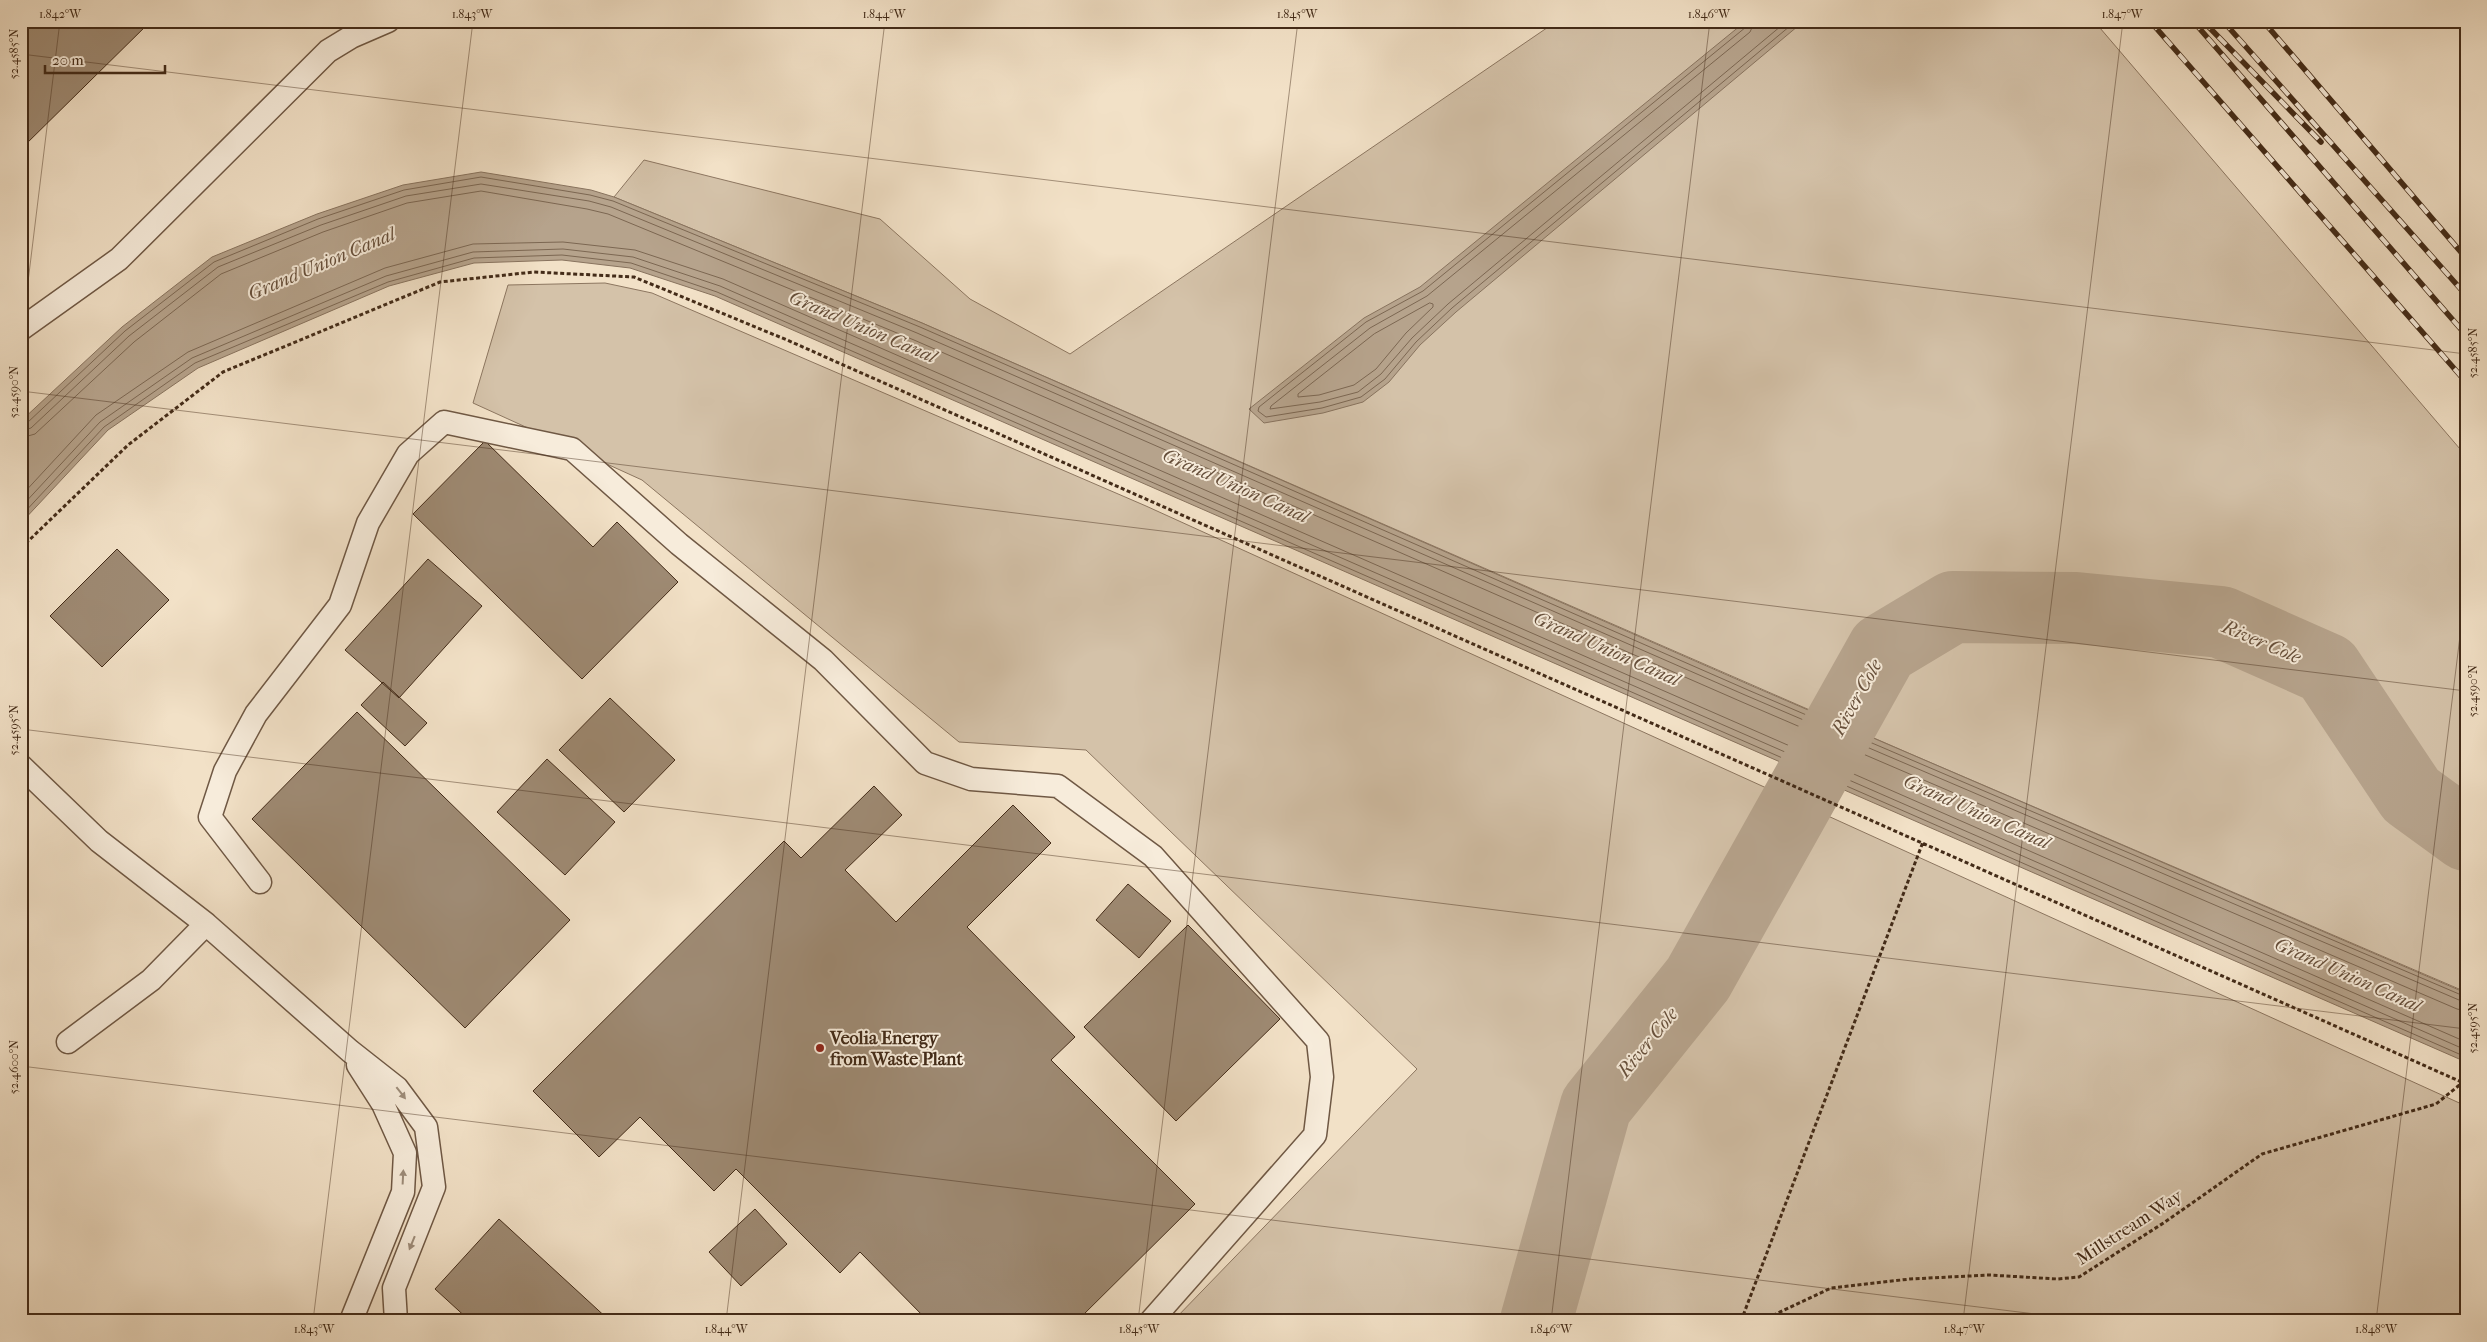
<svg xmlns="http://www.w3.org/2000/svg" width="2487" height="1342" font-family="'IM FELL French Canon',serif">
<style>
.green{fill:#d4c2a9;stroke:#8c7660}
.water{fill:#b6a38c;stroke:#88735e}
.lines{fill:none;stroke-linecap:round;stroke-linejoin:round}
.shore{stroke:#7c6752;stroke-width:1}
.river{stroke:#b6a38c;stroke-width:72}
.building{fill:#9e8a73;stroke:#432b18}
.service-casing{stroke:#6f5844;stroke-width:25}
.path{stroke:#432b18;stroke-width:3;stroke-dasharray:4 2.5;stroke-linecap:butt}
.service{stroke:#f7ecdb;stroke-width:22}
.rail-casing{stroke:#432b18;stroke-width:5.5}
.rail{stroke:#f7ecdb;stroke-width:4;stroke-dasharray:11;stroke-linecap:butt}
.oneway{fill:#9d8c7a}
.ticks{fill:none;stroke:#432b18;stroke-width:1;stroke-opacity:0.45}
.poi-dot{fill:#8f2418;stroke:#f7ecdb;stroke-width:2}
.labels{text-anchor:middle;stroke-width:4;stroke-linejoin:round;paint-order:stroke}
.poi-label{font-size:18px;font-weight:bold;fill:#432b18;stroke:#f7ecdb;text-anchor:start}
.street-label{font-size:18px;fill:#432b18;stroke:#f7ecdb}
.water-label{font-size:19px;font-style:italic;fill:#664f3b;stroke:#f7ecdb}
.neatline{fill:none;stroke:#432b18;stroke-width:2}
.ticks-label{font-size:12px;text-anchor:middle;fill:#432b18}
</style>
<rect width="100%" height="100%" fill="#f2e1c7"/>
<filter id="stains"><feTurbulence type="fractalNoise" baseFrequency=".004" numOctaves="4"/><feColorMatrix values="0 0 0 0 .2 0 0 0 0 .09 0 0 0 0 .02 0 0 0 .5 -.17"/></filter>
<radialGradient id="worn" r=".72"><stop offset=".6" stop-color="#630" stop-opacity="0"/><stop offset="1" stop-color="#630" stop-opacity=".3"/></radialGradient>
<path class="green" d="M 1557,21 L 2094,21 L 2466,456 L 2466,992 L 1906,752 L 922,323 L 614,197 L 644,160 L 880,219 L 970,299 L 1070,354 Z
M 605,283 L 652,293 L 1146,506 L 2466,1106 L 2466,1321 L 1173,1321 L 1417,1069 L 1086,750 L 959,742 L 642,480 L 473,403 L 508,285 Z"/>
<path class="water" d="M 1746,21 L 1804,21 L 1456,312 L 1420,345 L 1389,382 L 1363,402 L 1323,413 L 1264,423 L 1249,409 L 1364,318 L 1420,287 Z
M 481,172 L 591,190 L 614,197 L 922,323 L 1750,685 L 2466,993 L 2466,1062 L 715,296 L 630,268 L 562,260 L 474,263 L 389,286 L 198,368 L 108,430 L 21,523 L 21,421 L 122,327 L 212,257 L 317,214 L 403,185 Z"/>
<g class="lines">
<path class="shore" d="M 1748,21 L 1746,27 L 1423,291 L 1366,322 L 1259,407 L 1258,411 L 1266,417 L 1322,408 L 1361,397 L 1385,379 L 1416,342 L 1452,308 L 1796,21
M 1755,21 L 1750,32 L 1427,296 L 1370,328 L 1271,406 L 1270,409 L 1320,402 L 1358,392 L 1381,374 L 1412,338 L 1448,304 L 1787,21
M 1430,303 L 1433,304 L 1433,307 L 1406,333 L 1376,369 L 1354,385 L 1319,395 L 1298,397 L 1298,394 L 1374,334 Z
M 21,425 L 27,423 L 125,331 L 214,262 L 318,219 L 404,190 L 481,177 L 590,195 L 613,201 L 920,327 L 1748,690 L 2466,997
M 21,431 L 31,428 L 129,336 L 218,267 L 321,225 L 406,196 L 481,184 L 589,201 L 611,207 L 917,333 L 1745,695 L 2466,1003
M 21,438 L 35,434 L 134,342 L 221,274 L 323,232 L 407,203 L 481,191 L 587,209 L 608,214 L 914,340 L 1742,702 L 2457,1009 L 2466,1011
M 21,496 L 96,415 L 188,352 L 385,268 L 473,244 L 563,242 L 635,250 L 723,279 L 2466,1042
M 21,507 L 100,422 L 192,358 L 386,276 L 473,252 L 563,249 L 633,257 L 720,286 L 2466,1050
M 21,516 L 104,427 L 195,363 L 388,282 L 474,258 L 562,255 L 631,263 L 717,292 L 2466,1057"/>
<path class="river" d="M 1536,1321 L 1596,1106 L 1698,979 L 1883,649 L 1953,607 L 2076,608 L 2221,622 L 2327,669 L 2411,795 L 2466,835"/>
</g>
<path class="building" d="M 21,21 L 151,21 L 21,149 Z
M 485,441 L 593,547 L 617,522 L 678,582 L 582,679 L 413,514 Z
M 117,549 L 169,600 L 102,667 L 50,616 Z
M 428,559 L 482,606 L 399,698 L 345,650 Z
M 383,682 L 427,723 L 405,746 L 361,705 Z
M 610,698 L 675,760 L 624,812 L 559,750 Z
M 357,712 L 570,920 L 465,1028 L 252,819 Z
M 547,759 L 615,822 L 565,875 L 497,812 Z
M 874,786 L 902,815 L 845,870 L 896,922 L 1013,805 L 1051,843 L 967,927 L 1075,1037 L 1051,1060 L 1195,1204 L 1077,1321 L 928,1321 L 860,1252 L 840,1273 L 736,1169 L 714,1191 L 640,1117 L 599,1157 L 533,1091 L 784,841 L 801,858 Z
M 1128,884 L 1171,921 L 1139,958 L 1096,920 Z
M 1188,925 L 1280,1019 L 1176,1121 L 1084,1027 Z
M 755,1209 L 787,1244 L 741,1286 L 709,1252 Z
M 499,1219 L 610,1321 L 470,1321 L 435,1289 Z"/>
<g class="lines">
<g class="service-casing">
<path id="service" d="M 21,329 L 119,259 L 328,51 L 351,37 L 388,21
M 21,766 L 99,841 L 206,924 L 350,1051 L 397,1088 L 426,1127 L 434,1187 L 394,1288 L 396,1321
M 260,882 L 210,817 L 225,771 L 256,714 L 340,605 L 368,523 L 408,454 L 444,422 L 572,449 L 679,544 L 823,660 L 925,763 L 971,779 L 1058,786 L 1153,856 L 1318,1041 L 1322,1077 L 1315,1135 L 1151,1321
M 68,1042 L 151,980 L 206,924
M 351,1321 L 403,1192 L 405,1153 L 383,1104 L 358,1065"/>
</g>
<path class="path" d="M 21,548 L 128,445 L 223,372 L 440,282 L 534,272 L 634,277 L 787,340 L 2466,1084
M 1741,1321 L 1923,842
M 1761,1321 L 1831,1288 L 1910,1279 L 1989,1275 L 2058,1279 L 2079,1277 L 2165,1222 L 2262,1154 L 2436,1104 L 2462,1083"/>
<use href="#service" class="service"/>
<g class="rail-casing">
<path id="rail" d="M 2150,21 L 2466,382
M 2193,21 L 2466,335
M 2203,21 L 2321,142
M 2223,21 L 2466,295
M 2263,21 L 2466,258"/>
</g>
<use href="#rail" class="rail"/>
</g>
<defs><path id="oneway-solid" d="M-6-.8H1V-3.2L6.5 0L1 3.2V.8H-6Z" transform="scale(1.25)"/></defs>
<g class="oneway">
<use href="#oneway-solid" transform="translate(401 1093) rotate(52)"/>
<use href="#oneway-solid" transform="translate(403 1177) rotate(-87)"/>
<use href="#oneway-solid" transform="translate(412 1243) rotate(112)"/>
</g>
<path class="ticks" d="M 21,54 L 2466,354M 21,339 L 60,21M 21,391 L 2466,691M 21,729 L 2466,1029M 21,1066 L 2092,1321M 313,1321 L 473,21M 726,1321 L 885,21M 1138,1321 L 1298,21M 1551,1321 L 1710,21M 1963,1321 L 2123,21M 2376,1321 L 2466,587"/>
<circle class="poi-dot" cx="820" cy="1048" r="5"/>
<g class="labels">
<g class="poi-label">
<text x="830" y="1044">Veolia Energy<tspan x="830" dy="21">from Waste Plant</tspan></text>
</g>
<g class="street-label">
<text transform="translate(2129 1227) rotate(-33)" y="6">Millstream Way</text>
</g>
<g class="water-label">
<text transform="translate(321 263) rotate(-23)" y="7">Grand Union Canal</text>
<text transform="translate(863 326) rotate(23)" y="7">Grand Union Canal</text>
<text transform="translate(1236 485) rotate(24)" y="7">Grand Union Canal</text>
<text transform="translate(2262 641) rotate(23)" y="7">River Cole</text>
<text transform="translate(1607 648) rotate(24)" y="7">Grand Union Canal</text>
<text transform="translate(1856 697) rotate(-61)" y="7">River Cole</text>
<text transform="translate(1977 811) rotate(24)" y="7">Grand Union Canal</text>
<text transform="translate(2348 974) rotate(24)" y="7">Grand Union Canal</text>
<text transform="translate(1647 1042) rotate(-51)" y="7">River Cole</text>
</g>
</g>
<rect width="2487" height="1342" fill="none" stroke="#f2e1c7" stroke-width="55"/>
<path d="M45 65v8h120v-8" fill="none" stroke="#432b18" stroke-width="2.5"/>
<text x="52" y="65" font-size="15" fill="#432b18" stroke="#f7ecdb" stroke-width="4" paint-order="stroke">20 m</text>
<rect x="28" y="28" width="2432" height="1286" class="neatline"/>
<g class="ticks-label">
<text x="60" y="18">1.842°W</text>
<text x="472" y="18">1.843°W</text>
<text x="884" y="18">1.844°W</text>
<text x="1297" y="18">1.845°W</text>
<text x="1709" y="18">1.846°W</text>
<text x="2122" y="18">1.847°W</text>
<text transform="translate(14 54) rotate(-90)" y="4">52.4585°N</text>
<text transform="translate(2473 353) rotate(-90)" y="4">52.4585°N</text>
<text transform="translate(14 392) rotate(-90)" y="4">52.4590°N</text>
<text transform="translate(2473 691) rotate(-90)" y="4">52.4590°N</text>
<text transform="translate(14 730) rotate(-90)" y="4">52.4595°N</text>
<text transform="translate(2473 1028) rotate(-90)" y="4">52.4595°N</text>
<text transform="translate(14 1067) rotate(-90)" y="4">52.4600°N</text>
<text x="314" y="1333">1.843°W</text>
<text x="726" y="1333">1.844°W</text>
<text x="1139" y="1333">1.845°W</text>
<text x="1551" y="1333">1.846°W</text>
<text x="1964" y="1333">1.847°W</text>
<text x="2376" y="1333">1.848°W</text>
</g>
<rect width="100%" height="100%" filter="url(#stains)"/>
<rect width="100%" height="100%" fill="url(#worn)"/>
</svg>
